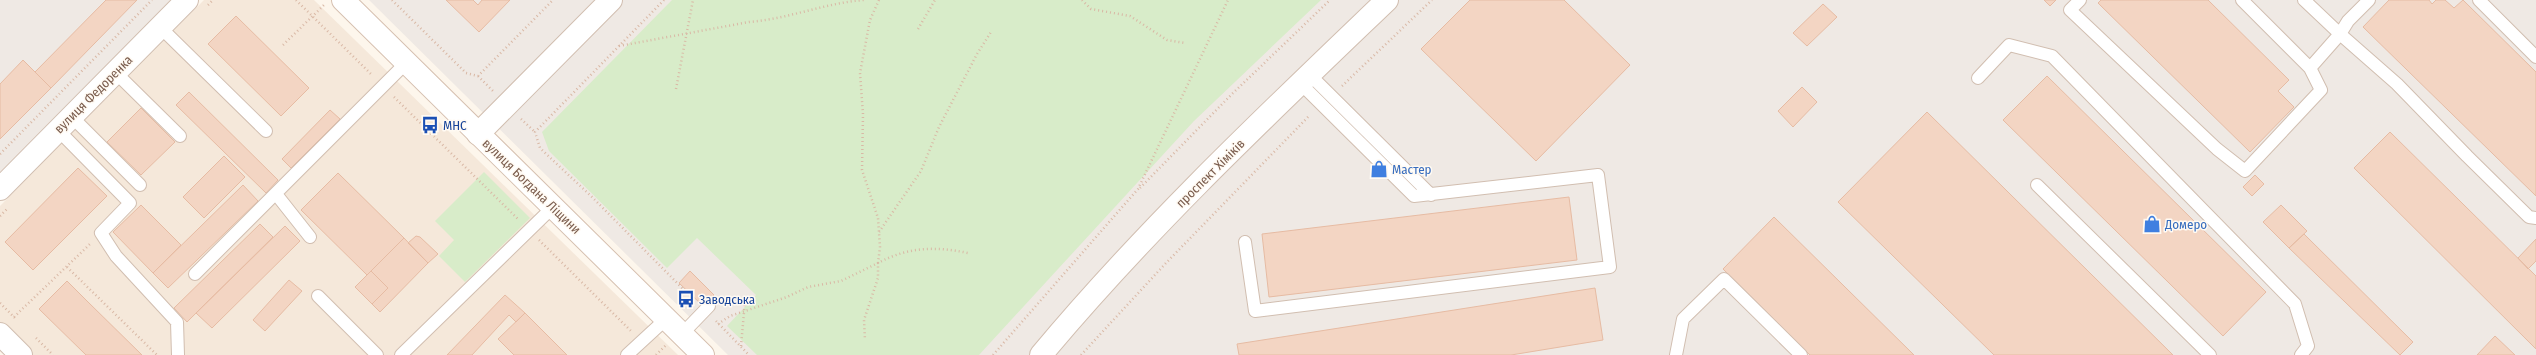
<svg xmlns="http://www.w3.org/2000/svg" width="2536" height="355" font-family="'Fira Sans Condensed',sans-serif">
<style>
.residential{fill:#f5e8da}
.industrial{fill:#efe9e4}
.green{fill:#d8ecc9}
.building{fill:#f3d5c3;stroke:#e6bba3}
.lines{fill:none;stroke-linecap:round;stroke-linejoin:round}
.service-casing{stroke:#d1beb0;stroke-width:14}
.minor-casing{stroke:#d1beb0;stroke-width:24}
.tertiary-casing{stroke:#d1beb0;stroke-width:24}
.secondary-casing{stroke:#d6c0b0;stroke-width:24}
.path{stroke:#d9b8a5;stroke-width:2.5;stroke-dasharray:1 3;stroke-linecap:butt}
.service{stroke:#fff;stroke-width:12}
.minor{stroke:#fff;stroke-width:22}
.tertiary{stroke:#fff;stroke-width:22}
.secondary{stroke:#fff;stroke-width:22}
.labels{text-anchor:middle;stroke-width:3;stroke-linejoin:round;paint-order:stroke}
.street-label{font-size:13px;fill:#7a5c4d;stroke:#fffaf3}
.transit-label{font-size:13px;fill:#164399;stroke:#fffaf3;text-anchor:start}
.shop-label{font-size:13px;fill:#366cbe;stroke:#fffaf3;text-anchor:start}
</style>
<rect width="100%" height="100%" fill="#fdf6ec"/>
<path class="residential" d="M 204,0 L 314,0 L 678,355 L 33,355 L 0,322 L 0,206 Z"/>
<path class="industrial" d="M 0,0 L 173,0 L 0,174 Z
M 369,0 L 2536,0 L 2536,355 L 728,355 Z"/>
<path class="green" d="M 672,0 L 1321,0 L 1194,121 L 979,355 L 757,355 L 727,326 L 756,295 L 697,238 L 667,268 L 549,151 L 542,132 Z
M 484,172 L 530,218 L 465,282 L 439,256 L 454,240 L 435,221 Z"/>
<path class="building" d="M 106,0 L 137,0 L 51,88 L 35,72 Z
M 446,0 L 473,0 L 478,5 L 482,0 L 510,0 L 479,32 Z
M 1470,0 L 1564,0 L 1630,65 L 1536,161 L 1421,49 Z
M 2044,0 L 2056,0 L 2050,6 Z
M 2101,0 L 2208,0 L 2289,80 L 2278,91 L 2294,107 L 2250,152 L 2098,3 Z
M 2389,0 L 2429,0 L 2432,4 L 2436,0 L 2445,0 L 2454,8 L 2463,0 L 2536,72 L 2536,196 L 2363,27 Z
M 1823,4 L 1837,17 L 1807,46 L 1793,33 Z
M 236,16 L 309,88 L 281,116 L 208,44 Z
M 23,60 L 51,88 L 0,139 L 0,84 Z
M 2047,76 L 2266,292 L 2223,336 L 2003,120 Z
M 1802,87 L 1817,102 L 1793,127 L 1778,111 Z
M 189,92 L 278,180 L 266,193 L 176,105 Z
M 141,108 L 175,142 L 141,175 L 107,142 Z
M 330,110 L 340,119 L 291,168 L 282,159 Z
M 1927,112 L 2173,355 L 1994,355 L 1838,202 Z
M 2390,132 L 2536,276 L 2536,349 L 2354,168 Z
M 224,156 L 245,177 L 204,218 L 183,197 Z
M 78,168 L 107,196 L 33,270 L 5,242 Z
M 338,173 L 404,238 L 367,275 L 301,210 Z
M 2255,175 L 2264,184 L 2252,196 L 2243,187 Z
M 243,185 L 258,201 L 168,288 L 153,273 Z
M 1569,197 L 1577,260 L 1269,297 L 1262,234 Z
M 141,205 L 181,245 L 153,273 L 113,232 Z
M 2281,205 L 2307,231 L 2289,248 L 2263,222 Z
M 1774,217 L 1914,355 L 1810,355 L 1723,269 Z
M 260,224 L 273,237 L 187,322 L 174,308 Z
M 285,226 L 300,241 L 212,328 L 196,313 Z
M 2304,234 L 2413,342 L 2400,355 L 2289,248 Z
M 416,236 L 420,237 L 438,254 L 428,263 L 408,243 Z
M 404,238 L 428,263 L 380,312 L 372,304 L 388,288 L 371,271 Z
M 2536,239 L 2536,261 L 2528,269 L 2518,258 Z
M 371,271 L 388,288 L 372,304 L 355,287 Z
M 690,271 L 714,295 L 703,306 L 679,283 Z
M 289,280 L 302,291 L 265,331 L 253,320 Z
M 67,281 L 87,301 L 142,355 L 86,355 L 39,309 Z
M 1595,288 L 1603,340 L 1511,355 L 1239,355 L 1237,344 Z
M 505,295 L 525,313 L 516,322 L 509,315 L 472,355 L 447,355 Z
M 525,313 L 567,355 L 514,355 L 498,339 Z
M 2495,336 L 2515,355 L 2477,355 Z"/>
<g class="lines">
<g class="service-casing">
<path id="service" d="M 2080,0 L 2070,10 L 2217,149 L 2245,171 L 2321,90 L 2310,68 L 2242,0
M 2304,0 L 2340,34 L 2310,68
M 2369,0 L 2348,21 L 2340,34 L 2397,84 L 2467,156 L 2529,217 L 2536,218
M 2479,0 L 2536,57
M 160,27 L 266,131
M 115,72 L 180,136
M 1309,74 L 1431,195
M 1978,78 L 2009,45 L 2052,56 L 2295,304 L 2308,346 L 2301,355
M 72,117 L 140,185
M 58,130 L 130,203 L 101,233 L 116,256 L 177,322 L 178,355
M 2037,185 L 2210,355
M 276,194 L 310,237
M 1245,242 L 1255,311 L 1610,267 L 1598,175 L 1414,196 L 1300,83
M 195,274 L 406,63
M 318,296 L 377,355
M 682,334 L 709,306
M 401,355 L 553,207
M 627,355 L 666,319
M 1676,355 L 1683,319 L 1724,279 L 1801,355"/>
</g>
<g class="minor-casing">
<path id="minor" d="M 0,334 L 21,355"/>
</g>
<g class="tertiary-casing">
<path id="tertiary" d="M 478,134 L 611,0
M 0,189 L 187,0
M 1041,355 C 1147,228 1268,114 1387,0"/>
</g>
<g class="secondary-casing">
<path id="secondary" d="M 343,0 L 703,355"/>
</g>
<path class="path" d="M 296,0 L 372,75
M 392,0 L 466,73 L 478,76 L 553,0
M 664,0 L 535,132 L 540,148 L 593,198 L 694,300
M 879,0 L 870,20 L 860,73 L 863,114 L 862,170 L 878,218 L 880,247 L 878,263 C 908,247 935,246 968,253
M 1082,0 L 1091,9 L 1130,16 L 1167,40 L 1185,43
M 208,5 L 213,0
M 918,29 L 935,0
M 283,45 L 324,5
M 619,46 L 749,22 C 788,19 825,3 864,0
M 478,76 L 493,91
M 1342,86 L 1432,0
M 676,89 L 693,0
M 394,97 L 519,220
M 521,119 L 535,132
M 0,154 L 152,0
M 1140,188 L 1231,95 L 1330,0
M 0,216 L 8,208
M 879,232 L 921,171 L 939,127 L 977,54 L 991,32
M 539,240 L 631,331
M 67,267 L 157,355
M 0,303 L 15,318
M 14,317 L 90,244
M 716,321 L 749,355
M 718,324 L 730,316 L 787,297 L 808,287 L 841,281 L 878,263 L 878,278 L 864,320 L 865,340
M 36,338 L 53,355
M 741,346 L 745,301
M 656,355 L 666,345
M 993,355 L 1138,189 L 1228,0
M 1081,355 L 1166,263 L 1310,115"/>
<use href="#service" class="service"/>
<use href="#minor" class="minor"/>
<use href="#tertiary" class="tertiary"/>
<use href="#secondary" class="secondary"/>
</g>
<defs>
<g id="bus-bare" transform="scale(1.38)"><path d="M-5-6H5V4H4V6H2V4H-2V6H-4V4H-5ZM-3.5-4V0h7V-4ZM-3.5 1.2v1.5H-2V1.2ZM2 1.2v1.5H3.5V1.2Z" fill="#1a4fb4" stroke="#fffaf3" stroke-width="2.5" paint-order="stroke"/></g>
<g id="shop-bare" transform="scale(1.38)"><path d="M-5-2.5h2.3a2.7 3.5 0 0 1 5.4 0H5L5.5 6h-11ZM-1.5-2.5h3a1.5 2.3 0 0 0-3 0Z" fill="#3f7fe0" stroke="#fffaf3" stroke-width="2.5" paint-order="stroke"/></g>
</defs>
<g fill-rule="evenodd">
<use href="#bus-bare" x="430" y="125"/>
<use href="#shop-bare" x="1379" y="169"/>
<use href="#shop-bare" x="2152" y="224"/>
<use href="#bus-bare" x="686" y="299"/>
</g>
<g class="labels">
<g class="street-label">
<text transform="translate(93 94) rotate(-45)" y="5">вулиця Федоренка</text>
<text transform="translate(1210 173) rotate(-45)" y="5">проспект Хіміків</text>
<text transform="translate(532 186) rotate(44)" y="5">вулиця Богдана Ліщини</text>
</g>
<g class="transit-label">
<text x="443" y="130">МНС</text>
<text x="699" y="304">Заводська</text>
</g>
<g class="shop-label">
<text x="1392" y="174">Мастер</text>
<text x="2165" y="229">Домеро</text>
</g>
</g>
</svg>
